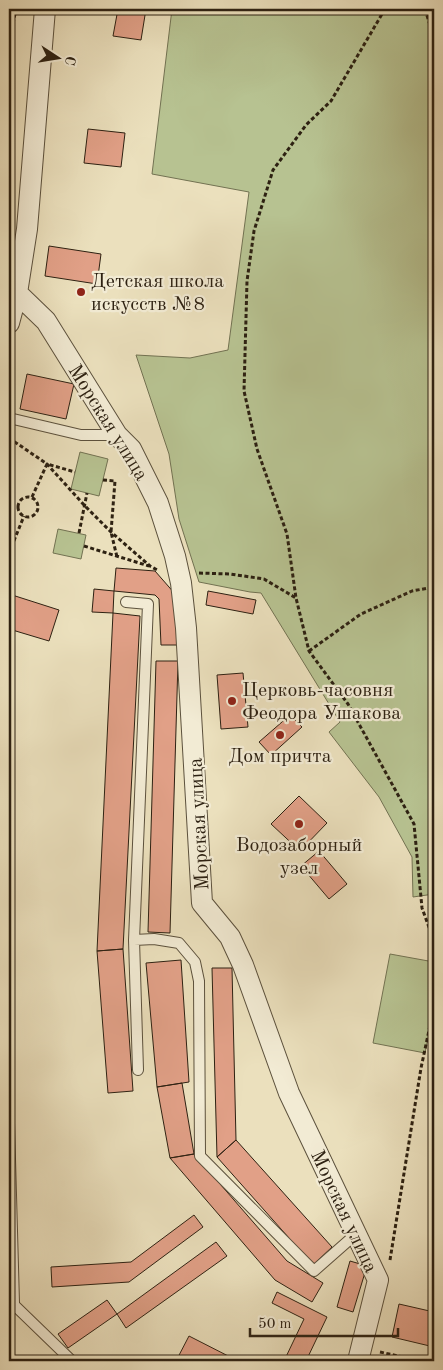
<svg xmlns="http://www.w3.org/2000/svg" width="443" height="1370" font-family="'Old Standard TT',serif">
<style>
.green{fill:#b7c291;stroke:#727252}
.building{fill:#e1a087;stroke:#2d2112}
.lines{fill:none;stroke-linecap:round;stroke-linejoin:round}
.service-casing{stroke:#5c513d;stroke-width:12}
.minor-casing{stroke:#5c513d;stroke-width:22}
.path{stroke:#2d2112;stroke-width:3;stroke-dasharray:4 2.5;stroke-linecap:butt}
.service{stroke:#f2ebd4;stroke-width:10}
.minor{stroke:#f2ebd4;stroke-width:20}
.poi-dot{fill:#8f2418;stroke:#f2ebd4;stroke-width:2}
.labels{text-anchor:middle;stroke-width:4.5;stroke-linejoin:round;paint-order:stroke}
.poi-label{font-size:20px;fill:#2d2112;stroke:#f2ebd4;text-anchor:start}
.street-label{font-size:20px;fill:#2d2112;stroke:#f2ebd4}
</style>
<rect width="100%" height="100%" fill="#ebe0bd"/>
<filter id="stains"><feTurbulence type="fractalNoise" baseFrequency=".004" numOctaves="4"/><feColorMatrix values="0 0 0 0 .2 0 0 0 0 .09 0 0 0 0 .02 0 0 0 .5 -.17"/></filter>
<radialGradient id="worn" r=".72"><stop offset=".6" stop-color="#630" stop-opacity="0"/><stop offset="1" stop-color="#630" stop-opacity=".3"/></radialGradient>
<path class="green" d="M 172,9 L 434,9 L 434,894 L 413,897 L 412,857 L 379,797 L 329,732 L 340,722 L 261,593 L 250,592 L 199,582 L 179,519 L 169,454 L 136,355 L 190,358 L 228,350 L 249,192 L 152,174 Z
M 80,452 L 108,459 L 99,496 L 71,489 Z
M 58,529 L 86,535 L 81,559 L 53,553 Z
M 390,954 L 434,962 L 434,1007 L 425,1053 L 373,1043 Z"/>
<path class="building" d="M 118,9 L 146,9 L 141,40 L 113,36 Z
M 88,129 L 125,133 L 121,167 L 84,163 Z
M 49,246 L 101,254 L 97,284 L 45,276 Z
M 27,374 L 74,384 L 66,419 L 20,409 Z
M 116,568 L 155,571 L 176,595 L 178,645 L 161,645 L 159,599 L 155,595 L 114,591 Z
M 94,589 L 114,591 L 113,613 L 92,612 Z
M 208,591 L 256,600 L 253,614 L 206,605 Z
M 9,594 L 59,610 L 49,641 L 9,629 Z
M 113,613 L 140,616 L 123,949 L 97,951 Z
M 156,661 L 178,661 L 170,933 L 148,932 Z
M 243,673 L 248,727 L 221,729 L 217,675 Z
M 290,715 L 302,727 L 271,755 L 259,742 Z
M 299,796 L 327,823 L 300,851 L 271,824 Z
M 319,851 L 347,884 L 329,899 L 301,866 Z
M 123,949 L 133,1091 L 108,1093 L 97,951 Z
M 181,960 L 189,1082 L 157,1087 L 146,963 Z
M 212,968 L 232,968 L 236,1140 L 217,1157 Z
M 182,1083 L 194,1154 L 170,1158 L 157,1087 Z
M 434,1113 L 434,1131 L 430,1130 Z
M 236,1140 L 332,1247 L 313,1265 L 217,1157 Z
M 194,1154 L 287,1261 L 323,1283 L 312,1302 L 275,1280 L 170,1158 Z
M 194,1215 L 203,1227 L 129,1282 L 52,1287 L 51,1267 L 131,1262 Z
M 216,1242 L 227,1256 L 126,1328 L 117,1314 Z
M 350,1261 L 367,1266 L 353,1312 L 337,1307 Z
M 277,1292 L 327,1317 L 306,1361 L 284,1361 L 304,1319 L 272,1303 Z
M 107,1300 L 117,1314 L 68,1348 L 58,1334 Z
M 399,1304 L 434,1312 L 434,1347 L 392,1337 Z
M 189,1336 L 238,1361 L 176,1361 Z"/>
<g class="lines">
<g class="service-casing">
<path id="service" d="M 9,418 L 81,435 L 117,435
M 126,602 L 148,604 L 134,940 L 154,939 L 179,943 L 195,962 L 199,981 L 200,1156 L 314,1271 L 356,1234
M 134,940 L 138,1070
M 9,1123 L 14,1303
M 9,1300 L 72,1361"/>
</g>
<g class="minor-casing">
<path id="minor" d="M 17,293 L 46,321 L 117,435 L 131,449 L 158,503 L 175,556 L 181,583 L 186,628 L 202,903 L 230,937 L 243,965 L 289,1093 L 378,1280 L 358,1361
M 9,323 L 17,293 L 27,229 L 45,9"/>
</g>
<path class="path" d="M 385,9 L 331,101 L 306,125 L 273,170 L 254,231 L 247,281 L 244,391 L 257,449 L 287,534 L 296,598 L 309,651 L 348,704 L 414,824 L 422,908 L 434,941
M 425,9 L 434,38
M 9,43 L 16,9
M 9,438 L 47,464 L 85,506 L 111,532 L 150,566 L 159,571
M 103,480 L 115,481 L 111,532 L 117,557
M18 507a10 10 0 1 1 20 0a10 10 0 1 1-20 0Z
M 32,497 L 47,464 L 75,472
M 79,533 L 87,493
M 84,546 L 149,566
M 9,553 L 24,516
M 199,573 L 230,574 L 264,579 L 296,598
M 309,651 L 361,614 L 412,591 L 434,587
M 390,1260 L 421,1068 L 434,1007
M 380,1352 L 421,1361"/>
<use href="#service" class="service"/>
<use href="#minor" class="minor"/>
</g>
<g class="poi-dot">
<circle cx="81" cy="292" r="5"/>
<circle cx="232" cy="701" r="5"/>
<circle cx="280" cy="735" r="5"/>
<circle cx="299" cy="824" r="5"/>
</g>
<g class="labels">
<g class="poi-label">
<text x="91" y="287">Детская школа<tspan x="91" dy="23">искусств №8</tspan></text>
<text x="242" y="696">Церковь-часовня<tspan x="242" dy="23">Феодора Ушакова</tspan></text>
<text x="280" y="762" text-anchor="middle">Дом причта</text>
<text x="299" y="851" text-anchor="middle">Водозаборный<tspan x="299" dy="23">узел</tspan></text>
</g>
<g class="street-label">
<text transform="translate(109 422) rotate(58)" y="7">Морская улица</text>
<text transform="translate(198 824) rotate(-93)" y="7">Морская улица</text>
<text transform="translate(345 1211) rotate(65)" y="7">Морская улица</text>
</g>
</g>
<rect width="443" height="1370" fill="none" stroke="#ebe0bd" stroke-width="30"/>
<rect x="10" y="10" width="423" height="1350" fill="none" stroke="#2d2112" stroke-width="2.5"/>
<rect x="15" y="15" width="413" height="1340" fill="none" stroke="#2d2112"/>
<g transform="translate(58 58) rotate(102)" stroke="#f2ebd4" stroke-width="4" paint-order="stroke">
<path d="M0-4L9 19L0 12L-9 19Z" fill="#2d2112"/>
<text y="-8" font-size="14" font-weight="bold" text-anchor="middle" fill="#2d2112">С</text>
</g>
<path d="M250 1328v8h148v-8" fill="none" stroke="#2d2112" stroke-width="2.5"/>
<text x="258" y="1328" font-size="15" fill="#2d2112" stroke="#f2ebd4" stroke-width="4" paint-order="stroke">50 m</text>
<rect width="100%" height="100%" filter="url(#stains)"/>
<rect width="100%" height="100%" fill="url(#worn)"/>
</svg>
